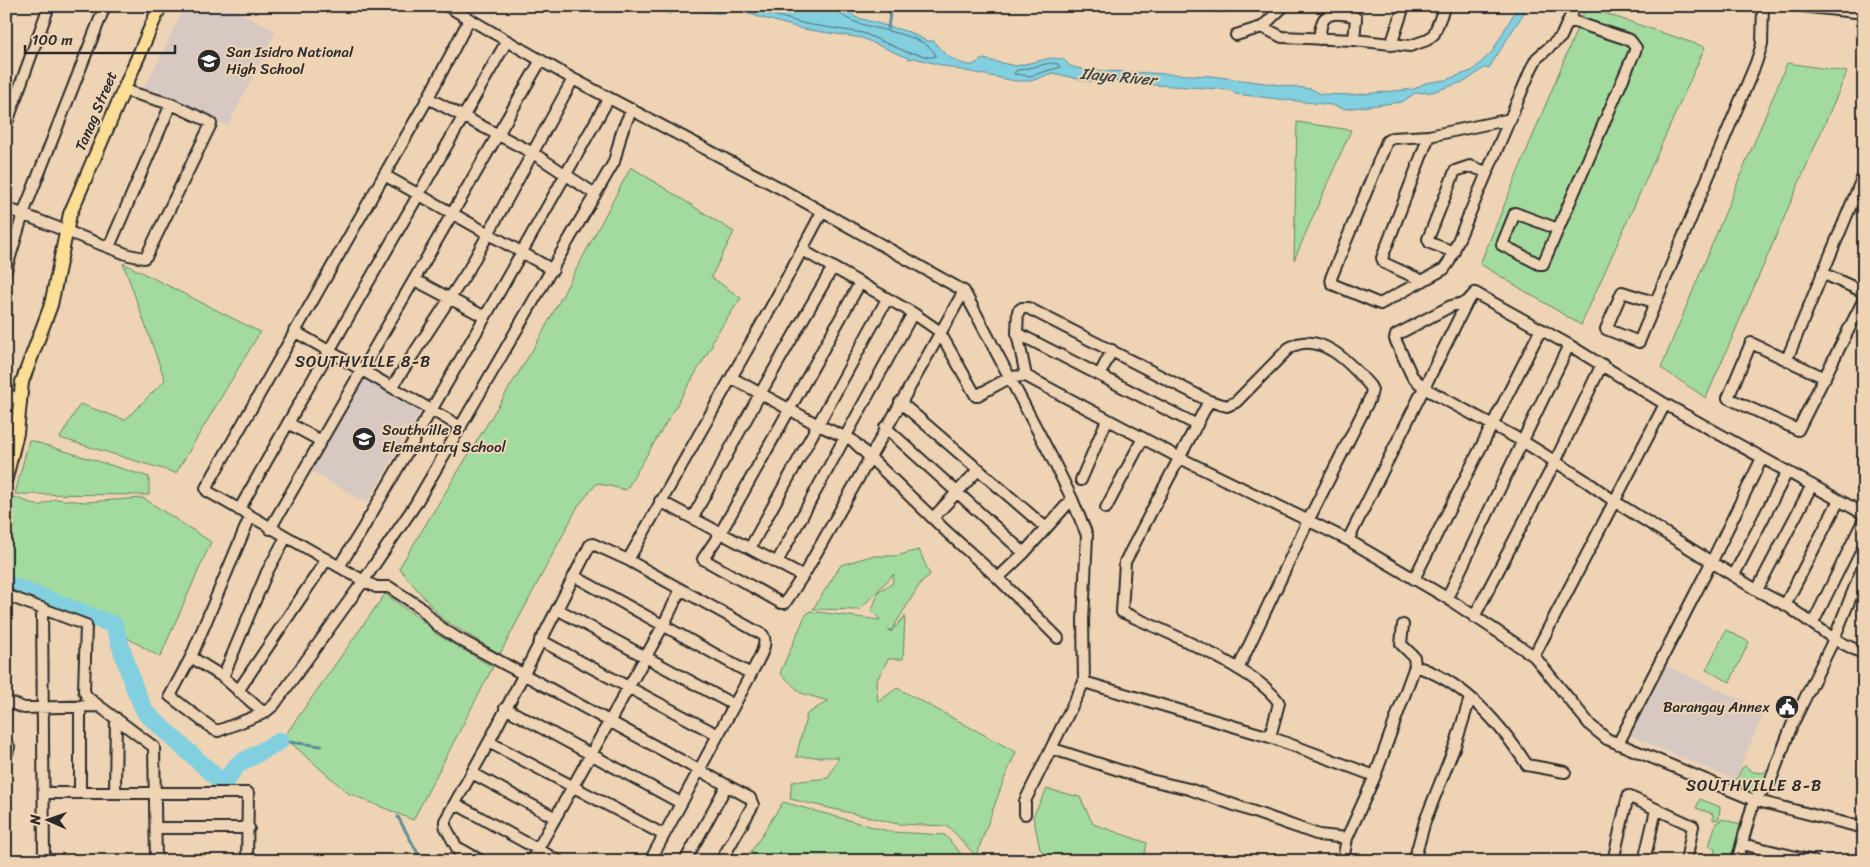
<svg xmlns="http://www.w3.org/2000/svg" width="1870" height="867" font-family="Sriracha,sans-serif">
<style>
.built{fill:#d7c9c2}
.green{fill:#a3db9f;stroke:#678365}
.water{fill:#82cfe0;stroke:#5f8d98}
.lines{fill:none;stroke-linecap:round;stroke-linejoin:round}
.shore{stroke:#4e6d73;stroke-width:1}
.stream{stroke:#5f8d98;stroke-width:3}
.river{stroke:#82cfe0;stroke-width:18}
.minor-casing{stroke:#2b2b2b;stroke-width:14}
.major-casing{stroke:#2b2b2b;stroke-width:16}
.minor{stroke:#eed4b5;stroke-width:10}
.major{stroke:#fdde96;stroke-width:12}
.labels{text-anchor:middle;stroke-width:4;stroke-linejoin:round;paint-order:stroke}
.poi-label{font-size:15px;fill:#2b2b2b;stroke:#eed4b5;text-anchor:start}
.street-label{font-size:15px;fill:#2b2b2b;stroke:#eed4b5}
.water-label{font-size:16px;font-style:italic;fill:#384446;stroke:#eed4b5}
.neighbourhood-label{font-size:16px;letter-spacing:1px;fill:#2b2b2b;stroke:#eed4b5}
</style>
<rect width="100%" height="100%" fill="#eed4b5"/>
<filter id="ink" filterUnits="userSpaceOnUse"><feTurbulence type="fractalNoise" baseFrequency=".02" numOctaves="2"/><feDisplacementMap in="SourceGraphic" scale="10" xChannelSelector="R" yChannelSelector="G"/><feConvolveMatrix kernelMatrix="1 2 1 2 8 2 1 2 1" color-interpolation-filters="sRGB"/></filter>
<g filter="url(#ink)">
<path class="built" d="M 185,6 L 226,6 L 276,31 L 228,126 L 143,91 Z
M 360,374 L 421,410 L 367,503 L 307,469 Z
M 1664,665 L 1765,710 L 1735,780 L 1630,736 Z"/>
<path class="green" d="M 1586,7 L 1705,47 L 1581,325 L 1480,264 Z
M 1787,63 L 1847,72 L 1706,398 L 1661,368 Z
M 1297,122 L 1351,130 L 1294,260 Z
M 631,167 L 734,232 L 711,277 L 741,298 L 711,342 L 713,344 L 626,490 L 597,483 L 578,506 L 500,654 L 442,619 L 399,568 L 538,341 Z
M 123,263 L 260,332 L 176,473 L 60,438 L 80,404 L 125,420 L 165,380 Z
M 29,440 L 149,477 L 149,495 L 15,494 Z
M 14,497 L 39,506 L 55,499 L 86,502 L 143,498 L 211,542 L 160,657 L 83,612 L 13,589 L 6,582 L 6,519 Z
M 919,550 L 930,575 L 922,581 L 891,631 L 887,628 L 891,632 L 905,616 L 903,659 L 888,659 L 876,682 L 878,702 L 897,688 L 1016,752 L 1003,782 L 976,856 L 948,826 L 898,824 L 790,799 L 792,782 L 828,778 L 839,757 L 796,757 L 807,714 L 828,701 L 801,693 L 780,673 L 805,616 L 810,611 L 880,620 L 872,610 L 879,591 L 892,584 L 894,574 L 859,610 L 813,609 L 841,565 L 871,556 L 895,556 Z
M 385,594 L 427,624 L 436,634 L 493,667 L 413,820 L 348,793 L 284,737 Z
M 1726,630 L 1749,642 L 1730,682 L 1706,670 Z
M 1745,766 L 1753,772 L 1764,773 L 1768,768 L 1771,772 L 1757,794 L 1743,789 L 1736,780 L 1742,768 Z
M 1047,789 L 1080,797 L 1093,824 L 1147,843 L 1143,861 L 1049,861 L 1040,849 L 1033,816 Z
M 1700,799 L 1720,807 L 1719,819 L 1713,820 L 1713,814 L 1696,808 Z
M 783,802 L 891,832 L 945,835 L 967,861 L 745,861 Z
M 1723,819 L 1741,825 L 1731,861 L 1713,861 L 1715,849 L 1709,846 L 1716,823 Z"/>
<path class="water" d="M 648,6 L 787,6 L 789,9 L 794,7 L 807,11 L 817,6 L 840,6 L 846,13 L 850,11 L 855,17 L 909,32 L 927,41 L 934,41 C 940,52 959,66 972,65 C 975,64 979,61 983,59 L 1016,66 L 1051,58 L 1063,59 L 1070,66 L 1085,70 L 1211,76 L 1311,89 L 1321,94 L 1352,95 L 1414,89 L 1425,83 L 1445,80 L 1472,71 L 1492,52 L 1518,6 L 1528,6 L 1489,68 L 1484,68 L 1466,81 L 1432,92 L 1415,93 L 1402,102 L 1344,109 L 1331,105 L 1235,94 L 1233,91 L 1220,89 L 1123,83 L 1116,81 L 1087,81 L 1053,73 L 1031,81 L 1015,81 L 956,69 L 914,58 L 910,59 L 862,38 L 803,29 L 738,11 C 730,9 724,14 716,13 C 700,12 683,8 668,14 L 661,9 Z"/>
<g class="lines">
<path class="shore" d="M 741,6 L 806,24 L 863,33 L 909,53 C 919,52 927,60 936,56 C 926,27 839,32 836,6
M 1051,63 L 1058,64 L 1060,67 L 1030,76 L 1014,74 L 1016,71 Z"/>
<path class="stream" d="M 888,28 L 891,6
M 280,741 L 322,746
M 398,817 L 422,861"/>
<path class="river" d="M 6,584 L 114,625 L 134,687 L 145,712 L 217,778 L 227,779 L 237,765 L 280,741"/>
<g class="minor-casing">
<path id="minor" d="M 447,6 L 573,79 L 778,187 L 964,291 L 1051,456 L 1072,499 L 1087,535 L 1083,621 L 1084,682 L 1025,801 L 1025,814
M 1218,6 L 1225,6
M 1284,6 L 1262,27 L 1282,37 L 1354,40 L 1410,46 L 1427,40 L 1434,34 L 1445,6
M 1801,6 L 1864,13
M 469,20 L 428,98 L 206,488 L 207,491 L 364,581 L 376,587 L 389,587 L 420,607 L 437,625 L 457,638 L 750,798 L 753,805 L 721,861
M 1236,35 L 1262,27
M 1319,39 C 1321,23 1322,12 1341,14 C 1347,14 1351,15 1356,18 L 1354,40
M 1391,45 L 1404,6
M 428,98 L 533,153 L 595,194
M 1511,119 L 1429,136 L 1392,138 L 1387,141 L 1331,278 L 1332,284 L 1380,304 L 1444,269 L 1449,262 L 1532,67 L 1537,58 L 1561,37 L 1575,6
M 6,125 L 49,6
M 384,175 L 553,270
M 6,208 L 129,255 L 144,258 L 147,255 L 211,124 L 208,121 L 171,104 L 123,90
M 1558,229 L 1515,213 L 1502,245 L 1539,264 L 1543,264 L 1635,51 L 1636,48 L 1630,40 L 1569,20
M 109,247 L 171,104
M 802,250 L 913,313 L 939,331 L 976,396 L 1011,377 L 1026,376 L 1180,458 L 1348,540 L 1447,598 L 1534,656 L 1591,726 L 1607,739 L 1754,800 L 1864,828
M 1454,252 L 1430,243 L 1428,239 L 1455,171 L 1470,166 L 1486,172
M 6,270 L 23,214 L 105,6
M 1822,273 L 1864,292
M 415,280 L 485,317
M 1423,281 L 1384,263 L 1382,258 L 1429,136
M 860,283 L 721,532 L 703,559 L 781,603 L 785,603 L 806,571 L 964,291
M 1467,302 L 1451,306 L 1396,335 L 1395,339 L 1412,376 L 1424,388 L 1524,442 L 1586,481 L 1614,501 L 1758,591 L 1789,607 L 1834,639 L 1864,654
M 1654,302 L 1622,292 L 1606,329 L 1639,342 L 1756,63 L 1762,44 L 1763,6
M 294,331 L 461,427
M 1017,333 L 1197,425
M 1787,359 L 1864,174
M 1100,374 L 1112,350
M 1026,376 L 1017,333 L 1018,311 L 1022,308 L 1028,308 L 1209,401 L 1227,406 L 1236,402 L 1289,348 C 1320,329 1352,365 1370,386 L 1372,390 L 1370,398 L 1308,521 L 1238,669
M 732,378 L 818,425 L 852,440 L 947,532 L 998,578 L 1058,638
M 1825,378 L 1751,343 L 1728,398 L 1798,430 L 1864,299
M 392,387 L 469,269 L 573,79
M 6,393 L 20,401
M 1209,401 L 1125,562 L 1122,612 C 1158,628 1261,671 1279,703 L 1270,737
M 900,402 L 1046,528
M 288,423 L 321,441
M 885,427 L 1024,553
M 1081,480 L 1107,420
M 660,501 L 802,576
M 1106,508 L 1143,438
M 239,510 C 327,353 417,197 507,41
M 250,517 L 191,657 L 223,677 L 264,713
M 693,517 L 760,394 L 833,267
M 933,518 L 979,469
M 270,529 L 541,60
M 1348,540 L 1467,302 L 1475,293 L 1569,345 L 1665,404 L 1864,514
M 750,548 L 887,299
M 628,560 L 774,302 L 822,212
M 777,562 L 913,313
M 340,565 L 362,530 L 485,317 L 609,98
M 1734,575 L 1787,472
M 574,576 L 751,674
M 998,578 L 1024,553 L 1072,499
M 1414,579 L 1541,329
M 1757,590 L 1812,485
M 6,595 L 86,625 L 84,691 L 87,697 L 154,747 L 156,861
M 1447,598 L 1569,345
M 1785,605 L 1839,500
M 42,608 L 44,861
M 557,609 L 734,705
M 1474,617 L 1555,462 L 1602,364
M 1813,623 L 1864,519
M 1403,625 L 1401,644 L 1414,657 L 1415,666 C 1464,681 1500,723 1527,765 L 1565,772
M 540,640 L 718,735
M 1534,656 L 1665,404
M 191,657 L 170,696 L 213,729 L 218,731 L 264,713 L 274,705 L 362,583 L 415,505 L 614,162 L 622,131 L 632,109
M 223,677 L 267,572 L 286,537
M 1084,682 L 1270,737 L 1375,776
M 238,691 L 327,559
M 6,701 L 24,708 L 98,706
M 80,706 L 80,792
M 505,708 L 681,803
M 489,742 L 664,835
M 1618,744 L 1712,561 L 1762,458
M 1053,749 L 1150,780 L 1189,789 L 1319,835 L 1347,838
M 6,756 L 9,747
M 472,773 L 554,817
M 115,792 L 116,718
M 44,793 L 248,793 L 247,861
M 456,804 L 559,861
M 156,828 L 249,828
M 1742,844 L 1813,861
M 457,847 L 482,861
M 464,861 L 445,826 L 445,821 L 489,742 L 590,545 L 593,544 L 628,560 L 763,635 C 769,646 756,663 751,674 L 650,861
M 531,861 L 663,626 L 680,591
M 685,861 L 727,785
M 1343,861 L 1347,838 L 1375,776 L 1415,666
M 1414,861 L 1425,821 L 1456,743 L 1470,698
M 1613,861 L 1628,796 L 1693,826 L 1686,861
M 1644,861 L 1656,810
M 1737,861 L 1754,800 L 1770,782 L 1792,725 L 1834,639 L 1864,564"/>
</g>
<g class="major-casing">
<path id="major" d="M 6,478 L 17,433 L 22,382 L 51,305 L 70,214 L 160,6"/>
</g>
<use href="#minor" class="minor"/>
<use href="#major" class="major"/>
</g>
</g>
<defs>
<g id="school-disc" transform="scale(1.25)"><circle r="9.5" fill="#2b2b2b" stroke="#eed4b5"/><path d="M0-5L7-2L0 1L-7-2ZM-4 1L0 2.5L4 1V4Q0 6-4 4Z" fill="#fff"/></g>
<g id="civic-disc" transform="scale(1.25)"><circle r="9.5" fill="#2b2b2b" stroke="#eed4b5"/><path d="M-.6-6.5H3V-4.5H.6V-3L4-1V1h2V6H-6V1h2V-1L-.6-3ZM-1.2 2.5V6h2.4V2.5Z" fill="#fff"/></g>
</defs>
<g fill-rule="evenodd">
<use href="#school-disc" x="209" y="61"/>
<use href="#school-disc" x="364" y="439"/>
<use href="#civic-disc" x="1787" y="707"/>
</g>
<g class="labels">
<g class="poi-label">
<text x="226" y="57">San Isidro National<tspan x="226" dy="17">High School</tspan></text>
<text x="382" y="435">Southville 8<tspan x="382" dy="17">Elementary School</tspan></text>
<text x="1770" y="712" text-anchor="end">Barangay Annex</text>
</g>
<g class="street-label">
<text transform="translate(96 111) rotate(-67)" y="5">Tanag Street</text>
</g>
<g class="water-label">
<text transform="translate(1118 76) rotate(5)" y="6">Ilaya River</text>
</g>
<g class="neighbourhood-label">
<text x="363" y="367">SOUTHVILLE 8-B</text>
<text x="1754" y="791">SOUTHVILLE 8-B</text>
</g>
</g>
<rect width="1870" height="867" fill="none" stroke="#eed4b5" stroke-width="25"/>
<rect x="12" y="12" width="1845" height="842" fill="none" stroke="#2b2b2b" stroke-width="2" filter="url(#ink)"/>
<g transform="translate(48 820) rotate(272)" stroke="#eed4b5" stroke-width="4" paint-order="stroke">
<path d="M0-4L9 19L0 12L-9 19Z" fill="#2b2b2b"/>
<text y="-8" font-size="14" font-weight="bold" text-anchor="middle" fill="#2b2b2b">N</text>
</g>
<path d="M25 45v8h150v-8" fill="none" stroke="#2b2b2b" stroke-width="2.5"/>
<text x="32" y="45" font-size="15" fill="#2b2b2b" stroke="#eed4b5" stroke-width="4" paint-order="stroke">100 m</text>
</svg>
